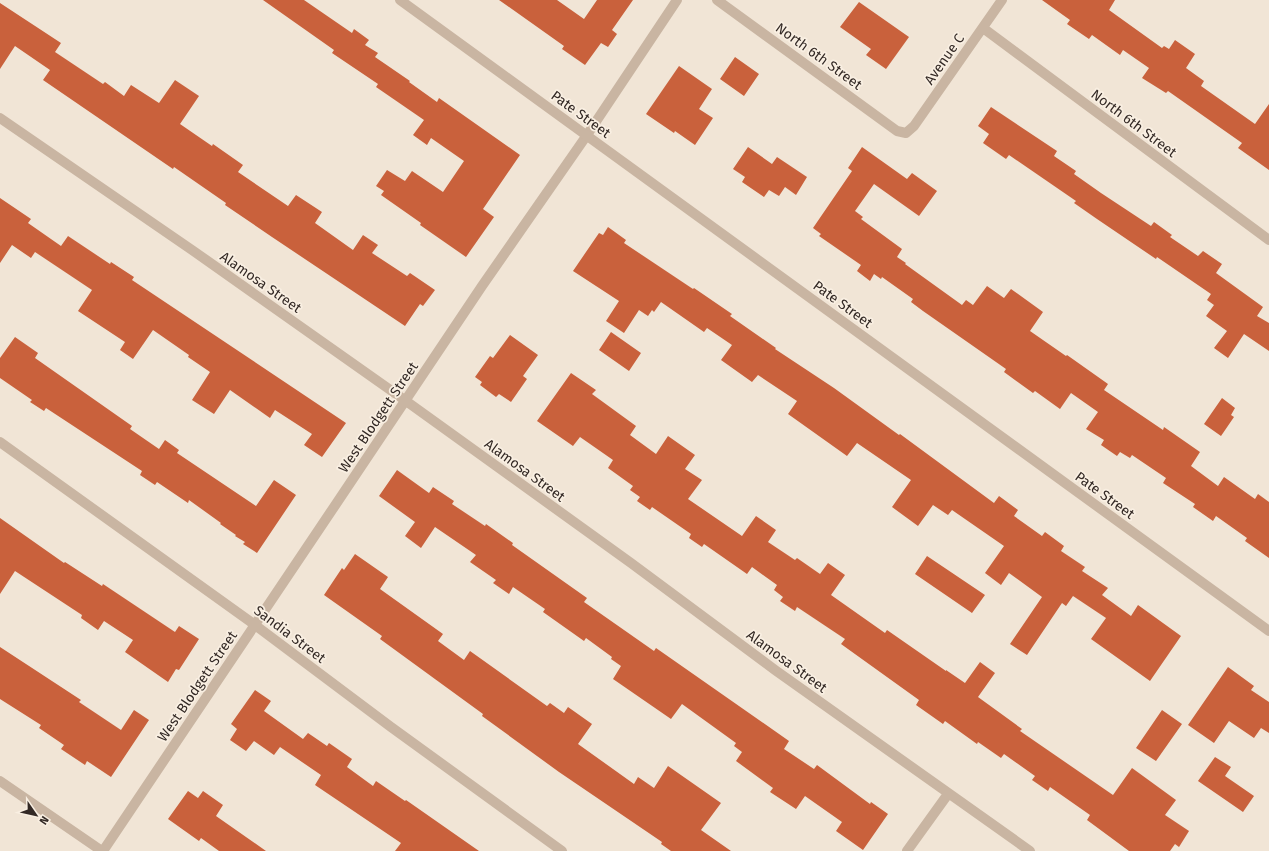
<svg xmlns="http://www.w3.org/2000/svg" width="1269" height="851" font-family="'Fira Sans',sans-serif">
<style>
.building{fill:#c9613c}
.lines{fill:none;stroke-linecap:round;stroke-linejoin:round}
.minor{stroke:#c9b5a2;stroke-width:10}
.tertiary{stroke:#c9b5a2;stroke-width:10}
.labels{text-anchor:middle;stroke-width:3.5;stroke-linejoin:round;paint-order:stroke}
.street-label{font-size:14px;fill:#332925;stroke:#f9efe2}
</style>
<rect width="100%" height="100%" fill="#f1e5d6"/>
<path class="building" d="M 263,0 L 304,0 L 352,33 L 354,29 L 369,40 L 365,45 L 378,53 L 375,57 L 410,81 L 409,82 L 437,102 L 439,98 L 520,155 L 483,209 L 494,217 L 466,257 L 420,225 L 421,223 L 381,195 L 384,191 L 376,186 L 387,170 L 405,181 L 412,171 L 443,192 L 464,161 L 431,138 L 427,145 L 413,135 L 424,120 L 376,87 L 378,84 L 332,53 L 334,50 Z
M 499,0 L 557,0 L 584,19 L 597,0 L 633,0 L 612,30 L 617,34 L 608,47 L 601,43 L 585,65 L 562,49 L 564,46 Z
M 1042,0 L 1115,0 L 1109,10 L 1162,48 L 1164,46 L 1169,49 L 1175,40 L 1195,54 L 1186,68 L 1204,81 L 1201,86 L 1255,124 L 1269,104 L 1269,170 L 1238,148 L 1242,143 L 1168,91 L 1166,93 L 1142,78 L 1149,68 L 1123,50 L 1120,55 L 1092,35 L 1089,39 L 1067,24 L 1070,20 Z
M 859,2 L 909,37 L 886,69 L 866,55 L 871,49 L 840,27 Z
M 0,3 L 61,43 L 55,52 L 103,84 L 105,82 L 124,96 L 131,85 L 159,103 L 175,80 L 199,96 L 180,124 L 212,146 L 213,144 L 243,165 L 238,172 L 288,206 L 296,195 L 322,212 L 315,223 L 353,250 L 363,235 L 378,245 L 372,253 L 407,276 L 410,273 L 435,290 L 423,306 L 420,304 L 405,326 L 272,237 L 225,205 L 226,203 L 174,167 L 173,169 L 43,80 L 50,70 L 15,46 L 0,69 Z
M 735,57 L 759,74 L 744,96 L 720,79 Z
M 679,66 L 712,89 L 699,109 L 713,118 L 695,145 L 675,131 L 674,133 L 646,114 Z
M 991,107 L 1057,151 L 1054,156 L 1076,171 L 1074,174 L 1101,193 L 1151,226 L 1154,222 L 1172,235 L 1170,237 L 1198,256 L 1203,251 L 1222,264 L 1216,273 L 1263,307 L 1257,316 L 1269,323 L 1269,351 L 1244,334 L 1228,358 L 1214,348 L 1227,331 L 1206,316 L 1214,305 L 1207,300 L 1211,294 L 1157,257 L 1156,259 L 1097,219 L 1074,203 L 1076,201 L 1009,155 L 1006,159 L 983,143 L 989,134 L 978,126 Z
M 748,147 L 772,164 L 777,157 L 807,177 L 796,195 L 785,187 L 779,196 L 769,190 L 764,197 L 742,182 L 745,177 L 733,169 Z
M 862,147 L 907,179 L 912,173 L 937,191 L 919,216 L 874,184 L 855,211 L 863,217 L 861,219 L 902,249 L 897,257 L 906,263 L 905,264 L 962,305 L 966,300 L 973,305 L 987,286 L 1004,298 L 1011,289 L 1043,312 L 1030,331 L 1066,356 L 1067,355 L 1108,384 L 1104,390 L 1163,430 L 1164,427 L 1200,452 L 1191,466 L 1218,486 L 1224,477 L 1255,499 L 1258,494 L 1269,502 L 1269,558 L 1245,541 L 1247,538 L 1216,516 L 1213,521 L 1193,507 L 1195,504 L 1163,483 L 1166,478 L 1132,455 L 1130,458 L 1120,452 L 1117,456 L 1101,445 L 1104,440 L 1086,429 L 1098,412 L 1071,393 L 1060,409 L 1035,391 L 1033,393 L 1004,372 L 1006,369 L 923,311 L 911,302 L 913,299 L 882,277 L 881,279 L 874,274 L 870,281 L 857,271 L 861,265 L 819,236 L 821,234 L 813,228 L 852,171 L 848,168 Z
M 0,198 L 31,219 L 28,223 L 61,246 L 68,236 L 110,264 L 111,262 L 134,277 L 132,280 L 346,423 L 322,457 L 304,445 L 312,434 L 275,410 L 270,418 L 230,390 L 214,414 L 192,400 L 210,372 L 188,357 L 189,355 L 153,330 L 133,359 L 120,350 L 125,342 L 78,311 L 92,290 L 35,252 L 31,258 L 12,245 L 0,263 Z
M 608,227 L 626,240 L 624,243 L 693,289 L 694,288 L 732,314 L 730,316 L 776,348 L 775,349 L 834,388 L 899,435 L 900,434 L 994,503 L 999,496 L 1018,510 L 1014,516 L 1042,536 L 1045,532 L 1064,546 L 1061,551 L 1085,567 L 1082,571 L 1108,588 L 1102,595 L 1131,616 L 1138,605 L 1181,636 L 1150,681 L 1091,639 L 1106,618 L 1073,596 L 1066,606 L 1062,603 L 1027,655 L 1010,644 L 1042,597 L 1009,573 L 1001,585 L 985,573 L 1004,546 L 952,510 L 948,515 L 933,505 L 918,526 L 892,507 L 911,480 L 857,443 L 847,456 L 788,414 L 797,401 L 758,375 L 752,382 L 721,360 L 732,345 L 707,328 L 704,332 L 661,302 L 654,312 L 652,310 L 648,316 L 639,310 L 624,333 L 606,321 L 619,301 L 573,271 L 599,233 L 603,235 Z
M 611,332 L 641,353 L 629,371 L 599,350 Z
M 510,335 L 538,355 L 523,376 L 527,379 L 511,402 L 499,394 L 496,397 L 480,385 L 482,382 L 475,377 L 490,356 L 493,358 Z
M 15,337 L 38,353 L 35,358 L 132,426 L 130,429 L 159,449 L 165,440 L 179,450 L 177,453 L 256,506 L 274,480 L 296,495 L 257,553 L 243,544 L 245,542 L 235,536 L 236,535 L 220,524 L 221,523 L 189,500 L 188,503 L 157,482 L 155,485 L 140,475 L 142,471 L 46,408 L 44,411 L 30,402 L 32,400 L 0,378 L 0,358 Z
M 571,373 L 596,390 L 592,394 L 636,426 L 630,435 L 656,454 L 668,436 L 695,455 L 685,469 L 702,480 L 688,499 L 742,536 L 756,516 L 776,530 L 768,542 L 795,560 L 797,558 L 820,574 L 828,563 L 845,575 L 831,595 L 885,633 L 887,630 L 946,671 L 946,670 L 965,683 L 980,662 L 995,673 L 978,697 L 1022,729 L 1020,731 L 1113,795 L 1132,768 L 1176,800 L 1165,815 L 1189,831 L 1179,847 L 1175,844 L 1170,851 L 1129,851 L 1087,820 L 1090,815 L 1050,787 L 1048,791 L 1032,780 L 1035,776 L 1004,754 L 1001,758 L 978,742 L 977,744 L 945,721 L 943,724 L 916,705 L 919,700 L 841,644 L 845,639 L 797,607 L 795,611 L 780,601 L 783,597 L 774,590 L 777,585 L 752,567 L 747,574 L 704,544 L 702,547 L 689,538 L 691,534 L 652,507 L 650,510 L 637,501 L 640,497 L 630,490 L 633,486 L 608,468 L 613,460 L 580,437 L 573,446 L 537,421 Z
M 1222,398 L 1235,408 L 1231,415 L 1234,417 L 1221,436 L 1204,424 Z
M 397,470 L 429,493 L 433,487 L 454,501 L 452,504 L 485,526 L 486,524 L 513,543 L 512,545 L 587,598 L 584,602 L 654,651 L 656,648 L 789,741 L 784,749 L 814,769 L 817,765 L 870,804 L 871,802 L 888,814 L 863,850 L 836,831 L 842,822 L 805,796 L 796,809 L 770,792 L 773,788 L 736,761 L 742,752 L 734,746 L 736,743 L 682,704 L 671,719 L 613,679 L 621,666 L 611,659 L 612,657 L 586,638 L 584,641 L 543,612 L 545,609 L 513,587 L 509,594 L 493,583 L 496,580 L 470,562 L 476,555 L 435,527 L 421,548 L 405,536 L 415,522 L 379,496 Z
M 0,518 L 64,563 L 65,562 L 102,586 L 103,584 L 175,632 L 179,626 L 199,639 L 179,670 L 176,669 L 168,682 L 125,652 L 133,640 L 104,621 L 98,630 L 81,618 L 82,615 L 15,571 L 0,594 Z
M 355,554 L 388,577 L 380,589 L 443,634 L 438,641 L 464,660 L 470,651 L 547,706 L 550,703 L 564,713 L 568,707 L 592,724 L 578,744 L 634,784 L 638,777 L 654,788 L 668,766 L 721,803 L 701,830 L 731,851 L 671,851 L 661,844 L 662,842 L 559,772 L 482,716 L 483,714 L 380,639 L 382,636 L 324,595 L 342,568 L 344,570 Z
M 927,556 L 985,595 L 972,613 L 915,574 Z
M 0,647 L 81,700 L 79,702 L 121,730 L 134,710 L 149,720 L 111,777 L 87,761 L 85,765 L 61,749 L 64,745 L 39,728 L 41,725 L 0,699 Z
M 1228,667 L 1254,686 L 1251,690 L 1269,702 L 1269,733 L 1261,728 L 1254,738 L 1229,721 L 1214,743 L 1188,725 Z
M 255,690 L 271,701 L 264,711 L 303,739 L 308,733 L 327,746 L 329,743 L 352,759 L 347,767 L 373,786 L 376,781 L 405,801 L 406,800 L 479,851 L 395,851 L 401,843 L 315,785 L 321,775 L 280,747 L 274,755 L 254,741 L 246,751 L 230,740 L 237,729 L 231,724 Z
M 1162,710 L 1182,724 L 1156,761 L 1136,748 Z
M 1215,757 L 1231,767 L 1225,776 L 1254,796 L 1243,812 L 1198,781 Z
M 188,791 L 198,798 L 203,791 L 223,805 L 216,816 L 266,851 L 219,851 L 201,838 L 199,841 L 168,819 Z"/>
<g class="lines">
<path class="minor" d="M 717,0 L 897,131 L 906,133 L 914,126 L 1002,0
M 983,28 L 1269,240
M 0,118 L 192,250 L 406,401 L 631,563 L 775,670 L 1030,851
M 0,442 L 255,625 L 391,727 L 562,851
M 0,781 L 102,851
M 103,851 L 332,510 L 482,286 L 587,135 L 677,0
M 907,851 L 948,794"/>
<path class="tertiary" d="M 400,0 L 1269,631"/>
</g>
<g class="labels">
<g class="street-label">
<text transform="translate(819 56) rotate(36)" y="5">North 6th Street</text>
<text transform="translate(944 59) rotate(-55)" y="5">Avenue C</text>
<text transform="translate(581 114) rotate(36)" y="5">Pate Street</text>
<text transform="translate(1134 123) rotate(37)" y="5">North 6th Street</text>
<text transform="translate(261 282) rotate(35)" y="5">Alamosa Street</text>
<text transform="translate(843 304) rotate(36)" y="5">Pate Street</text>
<text transform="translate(378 417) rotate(-56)" y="5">West Blodgett Street</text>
<text transform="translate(525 470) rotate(36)" y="5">Alamosa Street</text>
<text transform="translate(1105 495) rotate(36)" y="5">Pate Street</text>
<text transform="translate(290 634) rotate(37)" y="5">Sandia Street</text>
<text transform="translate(787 661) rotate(36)" y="5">Alamosa Street</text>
<text transform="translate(197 686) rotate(-56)" y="5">West Blodgett Street</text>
</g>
</g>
<g transform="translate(36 815) rotate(124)" stroke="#f9efe2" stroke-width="3" paint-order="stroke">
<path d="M0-3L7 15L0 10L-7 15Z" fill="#332925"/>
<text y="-6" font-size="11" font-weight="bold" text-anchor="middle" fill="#332925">N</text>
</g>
</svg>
